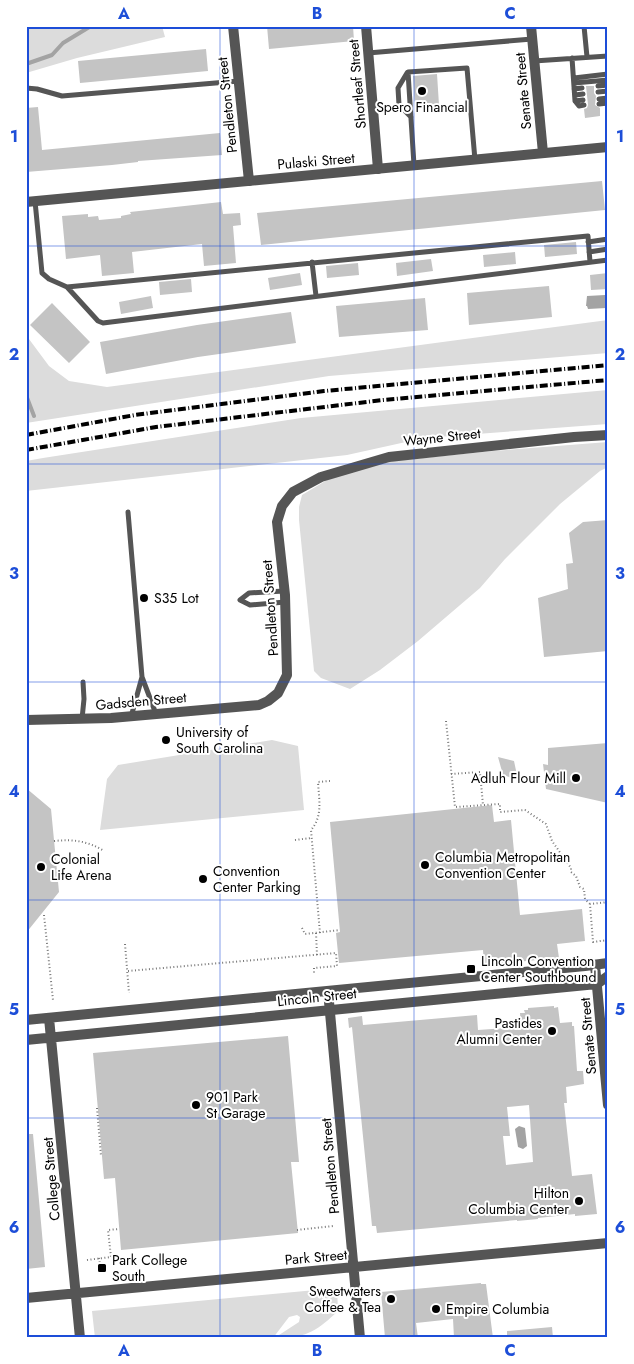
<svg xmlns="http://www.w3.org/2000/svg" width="634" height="1364" font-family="Jost,sans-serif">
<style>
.green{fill:#dcdcdc}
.water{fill:#a3a3a3}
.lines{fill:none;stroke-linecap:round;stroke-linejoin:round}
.stream{stroke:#a3a3a3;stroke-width:4}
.building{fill:#c4c4c4;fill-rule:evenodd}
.path{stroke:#777;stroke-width:2;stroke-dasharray:1 2.5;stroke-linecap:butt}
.service{stroke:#555;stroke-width:5}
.minor{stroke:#555;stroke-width:10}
.tertiary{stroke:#555;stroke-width:10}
.rail{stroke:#000;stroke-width:4;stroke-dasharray:8 2.5 1 2.5;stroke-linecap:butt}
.grid{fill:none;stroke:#1d4ed8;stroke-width:1;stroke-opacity:0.55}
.poi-dot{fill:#000;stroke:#fff;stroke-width:2}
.labels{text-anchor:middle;stroke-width:4;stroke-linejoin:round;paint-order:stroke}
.street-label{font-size:14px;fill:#000;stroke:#fff}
.poi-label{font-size:14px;fill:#000;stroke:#fff;text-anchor:start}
.neatline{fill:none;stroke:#1d4ed8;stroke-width:2}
.grid-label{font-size:16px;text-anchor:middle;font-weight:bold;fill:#1d4ed8}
</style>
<rect width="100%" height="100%" fill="#fff"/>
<path class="green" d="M 26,26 L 162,26 L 165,37 L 77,58 L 26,73 Z
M 608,320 L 608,353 L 329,376 L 26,423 L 26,335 L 49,366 L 69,381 L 107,387 Z
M 608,390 L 608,424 L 424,438 L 347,455 L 26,491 L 26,461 L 43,458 L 301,418 Z
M 608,442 L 608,467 L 600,471 L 560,504 L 505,559 L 480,588 L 418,641 L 380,670 L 350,689 L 321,678 L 314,671 L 299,520 L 299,507 L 302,495 L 332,477 L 393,461 L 493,451 Z
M 272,740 L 298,746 L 304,810 L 100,830 L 107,779 L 118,765 Z
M 337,1288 L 338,1311 C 319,1329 307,1338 280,1338 L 279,1335 L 299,1322 L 300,1317 L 297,1315 L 289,1317 L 273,1338 L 95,1338 L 92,1311 Z"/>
<path class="water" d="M 605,295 L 606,308 L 588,309 L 587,306 L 586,306 L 587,296 Z
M 519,1126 L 525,1128 L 527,1146 L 523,1149 L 518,1147 L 515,1129 Z"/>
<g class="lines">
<path class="stream" d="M 26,64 L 52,55 L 63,43 L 91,26
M 26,395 L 34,416"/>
</g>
<path class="building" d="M 267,26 L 353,26 L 354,41 L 269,49 Z
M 206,49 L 208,71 L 80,83 L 78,61 Z
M 437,74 L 439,105 L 431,106 L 432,107 L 415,107 L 413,76 Z
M 586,86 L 594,86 L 594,93 L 596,96 L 595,105 L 600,108 L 600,116 L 585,118 L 584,109 L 587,108 L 588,105 Z
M 38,107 L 42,150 L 220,133 L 222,155 L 138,161 L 138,162 L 112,165 L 26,172 L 26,150 L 29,150 L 26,108 Z
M 602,181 L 605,210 L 261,245 L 257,213 Z
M 221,202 L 223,214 L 240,213 L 241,225 L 233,226 L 236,263 L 204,266 L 202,244 L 132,252 L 134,273 L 102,276 L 100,255 L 66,259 L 62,216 L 88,214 L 88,217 L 98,216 L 99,220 L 121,218 L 121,216 L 131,214 L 130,212 Z
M 576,242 L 577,254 L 545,257 L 544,245 Z
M 515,252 L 516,264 L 484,267 L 483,255 Z
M 431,259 L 433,271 L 397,276 L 396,263 Z
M 358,263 L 359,275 L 327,278 L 326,266 Z
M 300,273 L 302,285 L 270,290 L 268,278 Z
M 608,273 L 608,289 L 591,290 L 590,275 Z
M 191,279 L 192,292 L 160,295 L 159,282 Z
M 549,286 L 552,317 L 469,325 L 467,293 Z
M 151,296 L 153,308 L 121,314 L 119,302 Z
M 425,298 L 428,330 L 339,337 L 336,306 Z
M 52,303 L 90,342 L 69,363 L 30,325 Z
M 291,312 L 296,343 L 198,357 L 106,374 L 100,342 L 197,325 Z
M 608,520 L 608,651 L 544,657 L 538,598 L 568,589 L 566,564 L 573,563 L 569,533 L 583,522 Z
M 608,743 L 608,803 L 546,789 L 543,764 L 548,765 L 548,748 Z
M 498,757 L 514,761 L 518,780 L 503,775 Z
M 26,788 L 51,809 L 59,892 L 26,933 Z
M 492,805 L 494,822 L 511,820 L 520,915 L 582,909 L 585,941 L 557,944 L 559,958 L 484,965 L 483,950 L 339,963 L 336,933 L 340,932 L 330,822 Z
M 554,1006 L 554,1008 L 558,1007 L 560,1023 L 572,1022 L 572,1026 L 574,1026 L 577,1071 L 583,1071 L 584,1084 L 566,1087 L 567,1103 L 564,1103 L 572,1176 L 592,1174 L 597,1214 L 575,1216 L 575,1214 L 538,1218 L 538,1219 L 517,1221 L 517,1220 L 377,1233 L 376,1226 L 372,1226 L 352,1027 L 349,1028 L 348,1018 L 362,1016 L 363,1025 L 477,1015 L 478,1030 L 521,1027 L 520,1013 L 525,1013 L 524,1010 L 528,1010 L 528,1008 ZM 529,1105 L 533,1162 L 506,1165 L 503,1136 L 510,1136 L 507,1107 Z
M 288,1036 L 299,1162 L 291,1162 L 298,1233 L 121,1250 L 115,1178 L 104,1179 L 93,1053 Z
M 26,1134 L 33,1134 L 45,1267 L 26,1269 Z
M 481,1283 L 481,1284 L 486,1284 L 493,1338 L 454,1338 L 453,1319 L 416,1323 L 418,1338 L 385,1338 L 381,1292 Z
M 552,1327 L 553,1338 L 507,1338 L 507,1331 Z"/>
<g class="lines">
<path class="path" d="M 446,721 L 455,807 L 500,804 L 500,812 L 525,810 L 546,824 L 552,841 L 571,868 L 571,872 L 576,876 L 580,887 L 584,889 L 585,899 L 590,904
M 451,774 L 480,772 L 483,805
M 295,840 L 311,838
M 54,841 C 73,839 88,841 104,851
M 608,902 L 590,904 L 593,942 L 608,940
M 44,915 L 53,1000
M 302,928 L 305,934 L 340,930
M 316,933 L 317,955
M 320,933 L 311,830 C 323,816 319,800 318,782 L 330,781
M 125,944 L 129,993
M 128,971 L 336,953 L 337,966 L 314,968 L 314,975
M 97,1108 L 101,1156
M 297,1230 L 333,1226
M 99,1258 L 101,1271
M 87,1260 L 111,1257 L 108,1230 L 119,1229"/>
<path class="service" d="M 584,26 L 587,57
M 368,53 L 532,39
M 572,58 L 575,101 L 579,106 L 584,105
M 534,61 L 608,56
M 407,73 L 398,88 L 399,105 L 411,117
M 574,78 L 608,74
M 574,83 L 608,80
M 598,86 L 608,85
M 26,88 L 37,89 L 62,96 L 239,81
M 574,89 L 582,88
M 598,92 L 608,91
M 575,95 L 583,94
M 599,99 L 608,98
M 575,101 L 583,100
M 599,104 L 608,103
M 414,165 L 408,72 L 467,68 L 475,160
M 35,201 L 42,273 L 49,279 L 67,287 L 98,321 L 103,323 L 608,260
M 588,242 L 608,239
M 589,252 L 608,249
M 312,262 L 316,296
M 67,287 L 588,236 L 590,262
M 128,512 L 142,677
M 284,591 L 249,593 L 240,600 L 250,605 L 285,602
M 131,717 L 142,677 L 156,714
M 82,719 L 84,699 L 83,682"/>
<path class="minor" d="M 233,26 L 249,181
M 366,26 L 378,169
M 26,720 L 111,718 L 259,705 L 268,701 L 278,693 L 287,675 L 285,595 L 277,522 L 282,506 L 293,492 L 321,477 L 389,457 L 574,437 L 608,435"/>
<path class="tertiary" d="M 531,26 L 543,153
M 26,202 L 608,147
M 595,965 L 608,1105
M 328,991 L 360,1338
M 49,1018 L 80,1338
M 26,1020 L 585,966 L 608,963
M 26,1040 L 597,984 L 608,976
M 26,1298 L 608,1243"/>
<path class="rail" d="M 26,435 L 135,415 L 324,391 L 608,365
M 26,450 L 156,427 L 383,400 L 608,380"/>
</g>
<path class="grid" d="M 220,26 L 220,1338M 414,26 L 414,1338M 26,246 L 608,246M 26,464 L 608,464M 26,682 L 608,682M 26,900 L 608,900M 26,1118 L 608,1118"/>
<g class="poi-dot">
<circle cx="422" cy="91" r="5"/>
<circle cx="144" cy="598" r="5"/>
<circle cx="166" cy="740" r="5"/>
<circle cx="576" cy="778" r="5"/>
<circle cx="425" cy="865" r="5"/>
<circle cx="41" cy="867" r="5"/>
<circle cx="203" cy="879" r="5"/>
<rect x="466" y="964" width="10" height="10" rx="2.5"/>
<circle cx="552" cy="1031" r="5"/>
<circle cx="196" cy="1105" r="5"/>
<circle cx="579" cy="1201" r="5"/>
<rect x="97" y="1263" width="10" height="10" rx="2.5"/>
<circle cx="391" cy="1299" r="5"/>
<circle cx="436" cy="1309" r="5"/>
</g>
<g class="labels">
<g class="street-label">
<text transform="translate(357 84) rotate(-95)" y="5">Shortleaf Street</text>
<text transform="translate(523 91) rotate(-95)" y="5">Senate Street</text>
<text transform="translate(227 105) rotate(-96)" y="5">Pendleton Street</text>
<text transform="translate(316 161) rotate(-5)" y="5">Pulaski Street</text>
<text transform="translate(442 437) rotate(-6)" y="5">Wayne Street</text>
<text transform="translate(270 608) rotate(-94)" y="5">Pendleton Street</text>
<text transform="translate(141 701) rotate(-5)" y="5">Gadsden Street</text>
<text transform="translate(317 997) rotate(-6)" y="5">Lincoln Street</text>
<text transform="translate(588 1036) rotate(-95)" y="5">Senate Street</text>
<text transform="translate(330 1166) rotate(-95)" y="5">Pendleton Street</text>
<text transform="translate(51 1179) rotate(-95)" y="5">College Street</text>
<text transform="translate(316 1257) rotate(-5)" y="5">Park Street</text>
</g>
<g class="poi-label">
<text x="422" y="112" text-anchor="middle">Spero Financial</text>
<text x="154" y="603">S35 Lot</text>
<text x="176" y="737">University of<tspan x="176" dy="16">South Carolina</tspan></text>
<text x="566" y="783" text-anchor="end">Adluh Flour Mill</text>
<text x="435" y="862">Columbia Metropolitan<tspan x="435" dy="16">Convention Center</tspan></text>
<text x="51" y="864">Colonial<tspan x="51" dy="16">Life Arena</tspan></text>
<text x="213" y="876">Convention<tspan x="213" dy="16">Center Parking</tspan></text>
<text x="481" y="966">Lincoln Convention<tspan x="481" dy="16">Center Southbound</tspan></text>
<text x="542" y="1028" text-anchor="end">Pastides<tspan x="542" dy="16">Alumni Center</tspan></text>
<text x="206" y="1102">901 Park<tspan x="206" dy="16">St Garage</tspan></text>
<text x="569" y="1198" text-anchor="end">Hilton<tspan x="569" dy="16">Columbia Center</tspan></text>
<text x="112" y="1265">Park College<tspan x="112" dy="16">South</tspan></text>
<text x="381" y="1296" text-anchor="end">Sweetwaters<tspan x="381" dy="16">Coffee &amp; Tea</tspan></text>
<text x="446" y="1314">Empire Columbia</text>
</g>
</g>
<rect width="634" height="1364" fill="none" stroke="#ffffff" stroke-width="55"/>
<rect x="28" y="28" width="578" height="1308" class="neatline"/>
<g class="grid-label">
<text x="124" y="19">A</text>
<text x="317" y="19">B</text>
<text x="510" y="19">C</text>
<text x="14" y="142">1</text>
<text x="620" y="142">1</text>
<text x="14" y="360">2</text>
<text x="620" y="360">2</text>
<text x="14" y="579">3</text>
<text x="620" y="579">3</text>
<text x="14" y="797">4</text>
<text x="620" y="797">4</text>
<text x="14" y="1015">5</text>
<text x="620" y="1015">5</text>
<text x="14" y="1233">6</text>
<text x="620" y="1233">6</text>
<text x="124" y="1356">A</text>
<text x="317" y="1356">B</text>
<text x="510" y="1356">C</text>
</g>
</svg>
